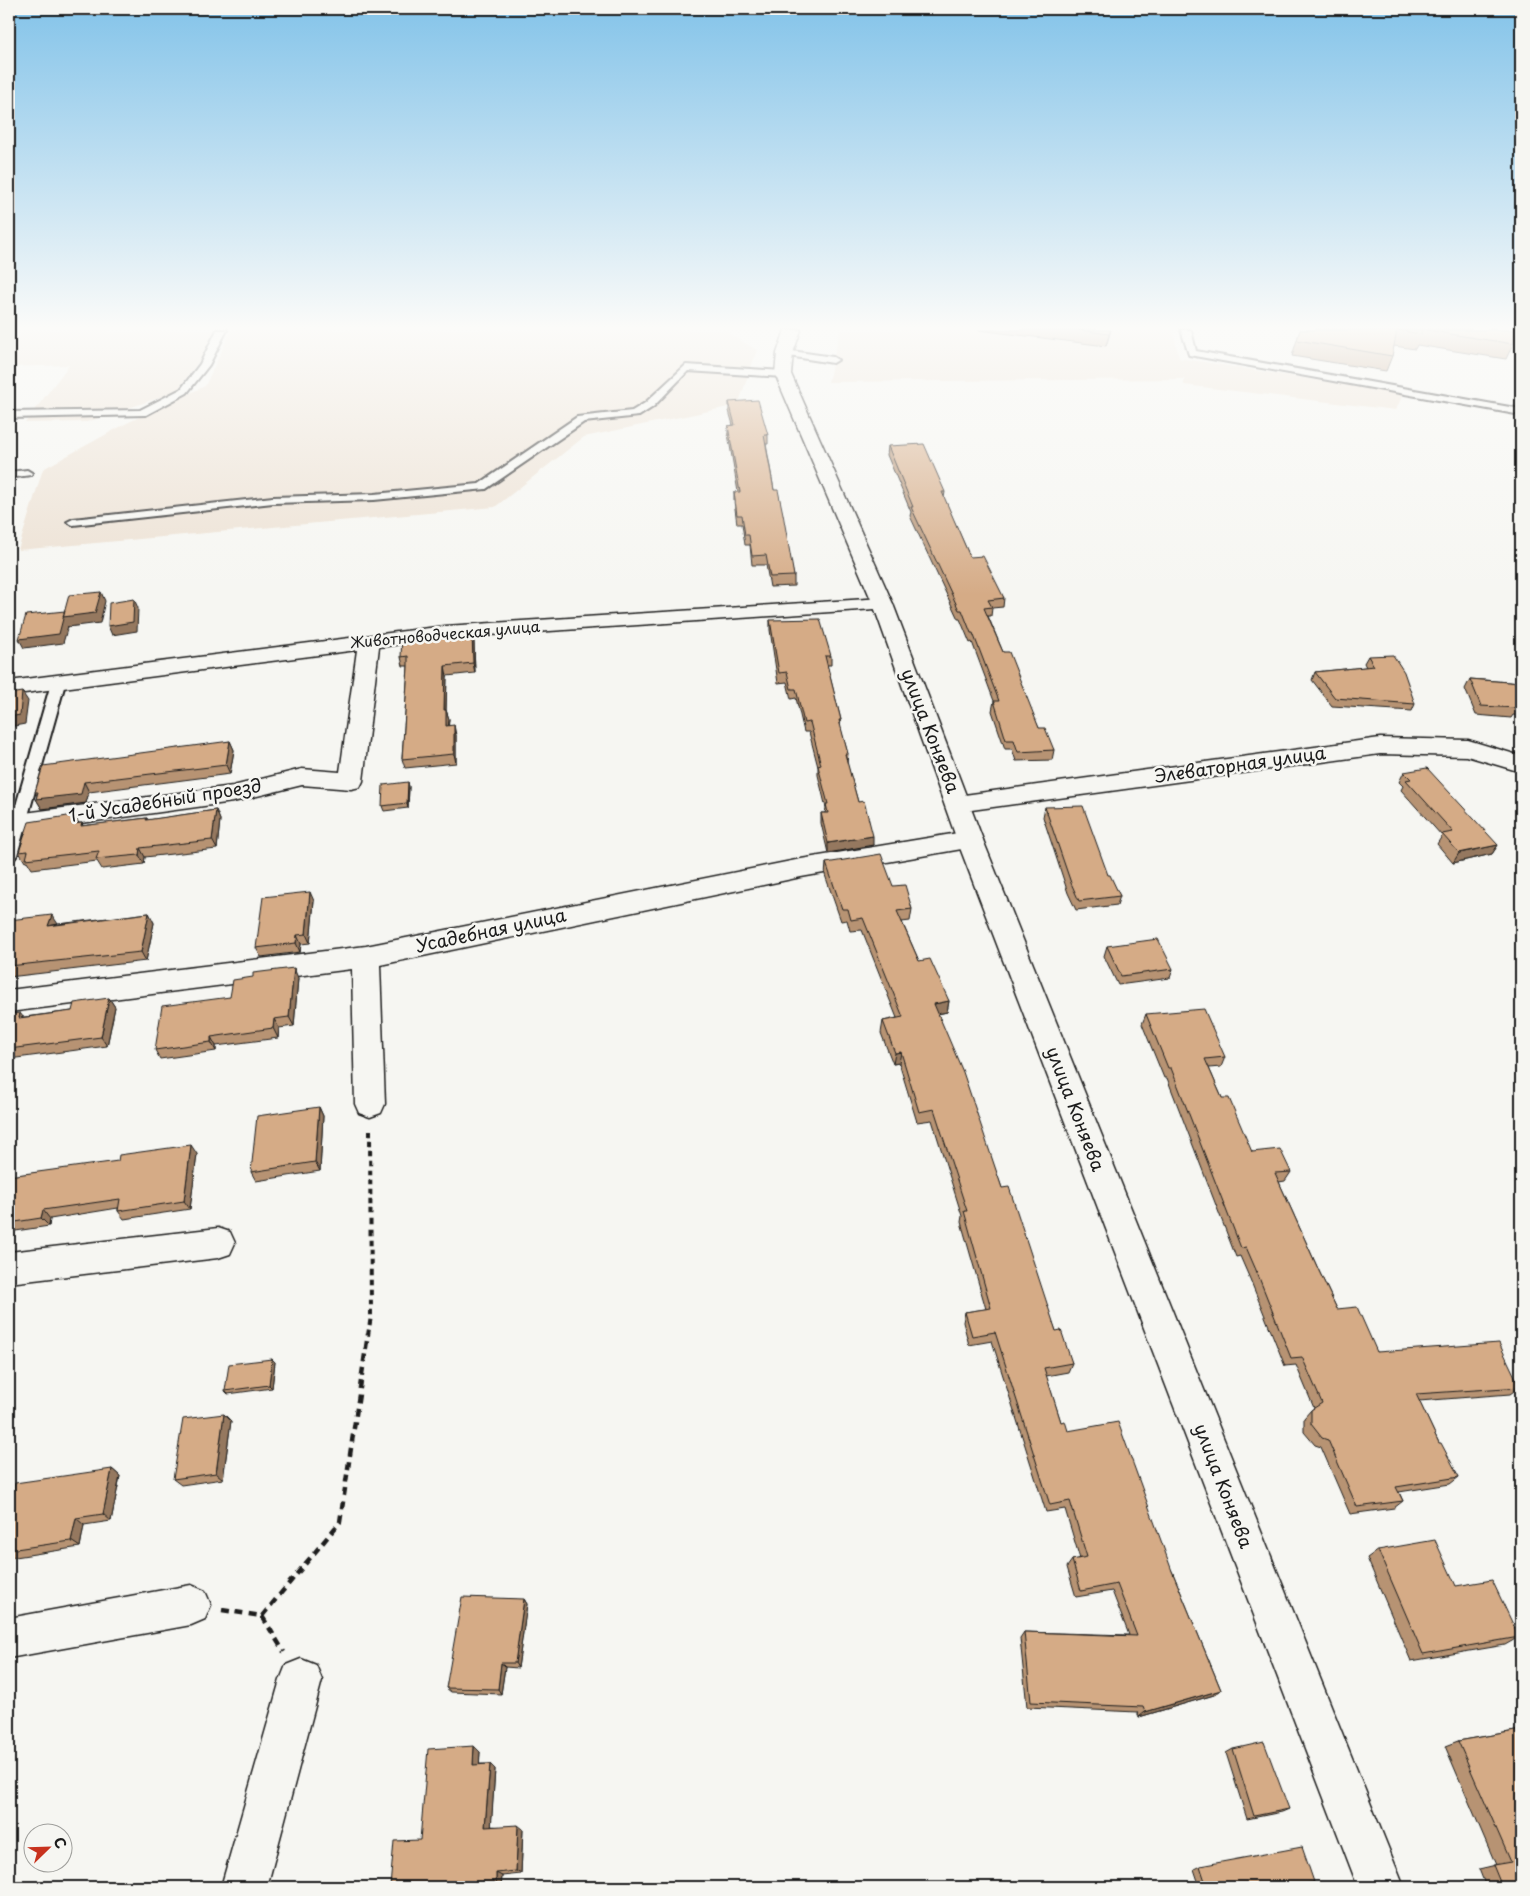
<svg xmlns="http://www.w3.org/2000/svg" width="1530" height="1896" font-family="'Playpen Sans',sans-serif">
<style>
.built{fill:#ece0d2}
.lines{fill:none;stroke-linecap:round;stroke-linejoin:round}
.lane-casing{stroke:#1c1c1c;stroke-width:4}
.street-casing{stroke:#1c1c1c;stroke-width:3}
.secondary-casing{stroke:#1c1c1c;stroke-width:3}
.path-far1{stroke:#1c1c1c;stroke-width:4;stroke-dasharray:5.5 4.5;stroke-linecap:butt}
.path{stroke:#1c1c1c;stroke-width:4.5;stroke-dasharray:8 5.5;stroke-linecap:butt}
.lane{fill:#f6f6f2;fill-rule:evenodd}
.street{fill:#f6f6f2;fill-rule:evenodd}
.secondary{fill:#f6f6f2;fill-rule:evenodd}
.wall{fill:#b79373;stroke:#1c1c1c}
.shaded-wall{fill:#95785e;stroke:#1c1c1c}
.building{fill:#d5ab86;stroke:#1c1c1c}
.labels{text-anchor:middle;stroke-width:5;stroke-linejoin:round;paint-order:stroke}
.far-street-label{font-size:15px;fill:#1c1c1c;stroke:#f6f6f2}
.street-label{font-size:18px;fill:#1c1c1c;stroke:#f6f6f2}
</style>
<rect width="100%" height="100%" fill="#f6f6f2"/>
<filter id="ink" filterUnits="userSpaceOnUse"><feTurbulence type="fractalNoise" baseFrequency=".02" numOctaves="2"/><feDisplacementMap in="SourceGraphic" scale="10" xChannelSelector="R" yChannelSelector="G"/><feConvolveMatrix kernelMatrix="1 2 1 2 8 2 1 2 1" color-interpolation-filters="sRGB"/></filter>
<g filter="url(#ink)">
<path class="built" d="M 9,330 L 110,330 L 108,333 L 188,330 L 728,330 L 729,334 L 757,350 L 738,405 L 584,437 L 495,507 L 18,550 L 43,469 L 127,423 L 205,386 L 231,331 L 222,330 L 176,392 L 87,422 L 25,423 L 69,365 L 9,367 L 9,349 L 22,331 Z
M 840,330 L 1173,330 L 1179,358 L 1403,394 L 1396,410 L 1184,385 L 1184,379 L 828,382 Z"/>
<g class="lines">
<g class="lane-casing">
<path id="lane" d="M 217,330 L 227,330 L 209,365 L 187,393 L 146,415 L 9,418 L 9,412 L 140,410 L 181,389 L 200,364 Z
M 1181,330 L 1191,330 L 1196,351 L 1521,409 L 1521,415 L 1189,355 Z
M 785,350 L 833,357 L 838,360 L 833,363 L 782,355 L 780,353 Z
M 686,365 L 783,371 L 788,374 L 783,377 L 688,371 L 653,407 L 639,416 L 584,422 L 486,489 L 374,500 L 273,503 L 73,525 L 67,522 L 73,519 L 273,497 L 374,494 L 479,484 L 577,417 L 632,411 L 645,403 Z
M 27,470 L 32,473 L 31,475 L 9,478 L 9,472 Z
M 59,676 L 66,680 L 17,855 L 14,859 L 9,860 L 9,830 L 52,680 Z"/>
</g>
<g class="street-casing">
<path id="street" d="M 883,598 L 890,600 L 893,604 L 890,608 L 445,638 L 379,647 L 363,781 L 360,787 L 351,789 L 302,785 L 233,802 L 9,833 L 9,815 L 233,786 L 302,769 L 340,772 L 357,650 L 9,695 L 9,681 L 445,626 Z
M 1380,738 L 1468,740 L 1521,756 L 1521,772 L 1467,756 L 1380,754 L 957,812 L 948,810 L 945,804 L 948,798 L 957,796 Z
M 970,831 L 979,834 L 983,840 L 979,846 L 801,877 L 380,965 L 385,1104 L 381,1113 L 370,1117 L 359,1113 L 355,1104 L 352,969 L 9,1012 L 9,990 L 366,946 L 801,859 Z
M 218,1228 L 230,1232 L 235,1243 L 230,1254 L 218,1258 L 9,1283 L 9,1252 Z
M 191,1585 L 205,1591 L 211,1605 L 205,1619 L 191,1625 L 9,1658 L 9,1618 Z
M 301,1659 L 316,1665 L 322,1680 L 267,1887 L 221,1887 L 280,1680 L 286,1665 Z"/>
</g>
<g class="secondary-casing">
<path id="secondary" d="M 785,330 L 801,330 L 793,353 L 791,374 L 893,604 L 983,840 L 1404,1887 L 1358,1887 L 957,840 L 873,604 L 775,374 L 777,353 Z"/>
</g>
<path class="path-far1" d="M 368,1335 L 371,1316 L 370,1130"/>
<path class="path" d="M 222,1610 L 262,1616 L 340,1522 L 368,1334
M 262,1616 L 284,1652"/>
<use href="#lane" class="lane"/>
<use href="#street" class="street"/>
<use href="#secondary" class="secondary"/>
</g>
<path class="wall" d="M 978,330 L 1111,330 L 1106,346 Z
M 1300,330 L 1514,330 L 1513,344 L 1506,359 L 1417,345 L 1415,349 L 1394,346 L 1392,356 L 1386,371 L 1292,356 Z
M 729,402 L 768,435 L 768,444 L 766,444 L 774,490 L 794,576 L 794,586 L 770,587 L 766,565 L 752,565 L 750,545 L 745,545 L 742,524 L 737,524 L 734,501 L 734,492 L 738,492 L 728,434 L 728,426 L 733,425 L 729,411 Z
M 888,446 L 945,492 L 944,498 L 970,557 L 1004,598 L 1003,607 L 992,608 L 991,616 L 988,616 L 1003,652 L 1039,728 L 1054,750 L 1052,760 L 1016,761 L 1012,749 L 1005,749 L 992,711 L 994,701 L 972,642 L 970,643 L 960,619 L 958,619 L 910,516 L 911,512 L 887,455 Z
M 770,620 L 831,656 L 831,665 L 827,665 L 841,720 L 840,726 L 848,754 L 847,763 L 858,802 L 873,845 L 828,853 L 821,823 L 821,813 L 825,813 L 826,808 L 818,775 L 818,767 L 809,732 L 804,732 L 796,698 L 791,699 L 787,682 L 778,683 L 770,630 Z
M 472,633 L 474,643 L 475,673 L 447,676 L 446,710 L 449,719 L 448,725 L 456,735 L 456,763 L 405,768 L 402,759 L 408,666 L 403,666 L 401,657 L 445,636 Z
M 1368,656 L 1415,704 L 1412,711 L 1332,706 L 1312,680 L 1315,672 L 1366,667 L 1364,663 Z
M 1470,679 L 1521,683 L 1521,716 L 1513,715 L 1511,718 L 1476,715 L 1465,689 Z
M 230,741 L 234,750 L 230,774 L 89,792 L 86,803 L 42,809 L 36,799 L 37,795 L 35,792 Z
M 1404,772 L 1498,845 L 1492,854 L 1453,863 L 1437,844 L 1442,836 L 1401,790 L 1403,786 L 1399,782 Z
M 408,782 L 409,787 L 408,808 L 384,811 L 382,806 Z
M 1045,807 L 1108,875 L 1120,896 L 1117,905 L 1076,910 L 1068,893 L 1043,817 Z
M 216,810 L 220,820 L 217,849 L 145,857 L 144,864 L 102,869 L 97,861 L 32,869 L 27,861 L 25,862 L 19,852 L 79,823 L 82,823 L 83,826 L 147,818 L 148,820 Z
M 826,863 L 893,886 L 912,909 L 910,921 L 902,922 L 919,961 L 949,1001 L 947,1012 L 938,1014 L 1002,1188 L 1056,1331 L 1072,1363 L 1068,1372 L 1046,1376 L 1061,1422 L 1172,1571 L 1221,1690 L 1214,1695 L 1139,1717 L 1137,1712 L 1027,1707 L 1020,1638 L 1024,1632 L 1129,1635 L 1112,1591 L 1076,1597 L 1067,1567 L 1072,1560 L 1080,1559 L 1065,1509 L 1046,1512 L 992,1341 L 969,1345 L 963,1322 L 965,1312 L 986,1309 L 961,1222 L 962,1216 L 932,1120 L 917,1122 L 899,1063 L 893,1064 L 881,1033 L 883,1021 L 897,1018 L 862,930 L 850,931 L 847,920 L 841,921 L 825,875 Z
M 314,901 L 310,943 L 301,944 L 300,952 L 261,957 L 256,948 Z
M 149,913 L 154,923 L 146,961 L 9,977 L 9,920 L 58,924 Z
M 1107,946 L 1173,969 L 1170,978 L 1118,985 L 1104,956 Z
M 298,978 L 294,1026 L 279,1028 L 278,1038 L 216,1046 L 216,1051 L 160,1059 L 155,1050 L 230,997 Z
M 109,998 L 115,1007 L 107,1046 L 9,1059 L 9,1014 L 24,1017 L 72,1011 Z
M 1146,1014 L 1225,1057 L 1221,1067 L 1209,1068 L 1222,1098 L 1252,1152 L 1291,1172 L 1285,1181 L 1279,1182 L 1319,1271 L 1337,1309 L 1377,1352 L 1520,1387 L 1510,1394 L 1419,1401 L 1439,1443 L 1459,1477 L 1450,1484 L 1399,1492 L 1403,1501 L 1394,1508 L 1350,1514 L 1321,1447 L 1315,1445 L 1304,1432 L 1304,1418 L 1311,1410 L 1314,1408 L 1296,1365 L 1285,1366 L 1250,1279 L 1240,1256 L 1236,1257 L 1167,1078 L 1164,1078 L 1142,1024 Z
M 319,1107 L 323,1116 L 320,1171 L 256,1181 L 251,1172 Z
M 197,1154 L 190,1209 L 124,1219 L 118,1211 L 118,1208 L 50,1219 L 49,1226 L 9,1232 L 9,1176 Z
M 272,1359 L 275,1362 L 272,1388 L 228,1394 L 225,1391 Z
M 224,1414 L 231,1421 L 223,1479 L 181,1485 L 173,1479 Z
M 112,1469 L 120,1476 L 111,1521 L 84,1525 L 80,1547 L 9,1558 L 9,1509 Z
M 1378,1550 L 1456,1586 L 1519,1637 L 1505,1645 L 1411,1661 L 1367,1558 Z
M 524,1599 L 527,1604 L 518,1668 L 505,1667 L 501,1694 L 451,1692 L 446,1688 Z
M 1521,1730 L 1521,1887 L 1486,1887 L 1479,1869 L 1496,1865 L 1445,1746 L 1458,1741 Z
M 1233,1749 L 1289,1809 L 1282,1812 L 1247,1819 L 1226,1753 Z
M 480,1752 L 479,1764 L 490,1764 L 495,1769 L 491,1826 L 523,1829 L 521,1874 L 502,1876 L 501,1887 L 390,1887 L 420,1840 Z
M 1200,1866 L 1314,1882 L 1290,1887 L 1200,1887 L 1194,1869 Z"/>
<path class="shaded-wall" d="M 1110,330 L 1111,330 L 1106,346 Z
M 101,592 L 105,601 L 100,623 L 68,627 L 68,626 L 63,643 L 24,648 L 19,639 L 65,611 Z
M 134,599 L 138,608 L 137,631 L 112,635 L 108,626 Z
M 472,633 L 474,643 L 475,673 L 473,663 Z
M 445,666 L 447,676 L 446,710 L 449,719 L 448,735 L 446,726 L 444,710 Z
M 22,692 L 28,701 L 25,724 L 9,727 L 9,717 Z
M 454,725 L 456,735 L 456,763 L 454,754 Z
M 230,741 L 234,750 L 230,774 L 226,765 Z
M 84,782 L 89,792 L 86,803 L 42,809 L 36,799 Z
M 408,782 L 409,787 L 408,808 L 407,803 Z
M 216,810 L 220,820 L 217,849 L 212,840 Z
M 74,815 L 80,825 L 72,824 Z
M 873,836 L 873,845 L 828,853 L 828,843 Z
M 1498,845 L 1492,854 L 1453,863 L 1459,853 Z
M 140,848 L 145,857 L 144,864 L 139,855 Z
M 310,892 L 314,901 L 310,943 L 306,934 Z
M 149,913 L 154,923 L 146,961 L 141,952 Z
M 52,915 L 58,924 L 48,926 Z
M 297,935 L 301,944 L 300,952 L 296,943 Z
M 294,968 L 298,978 L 294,1026 L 289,1017 Z
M 109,998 L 115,1007 L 107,1046 L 101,1037 Z
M 949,1001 L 947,1012 L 932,1015 L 934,1004 Z
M 20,1013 L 27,1022 L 19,1018 Z
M 274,1019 L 279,1028 L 278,1038 L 273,1028 Z
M 211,1037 L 216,1046 L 216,1051 L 211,1042 Z
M 901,1052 L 899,1063 L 893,1064 L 895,1053 Z
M 319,1107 L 323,1116 L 320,1171 L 315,1162 Z
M 191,1145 L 197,1154 L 190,1209 L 184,1201 Z
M 43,1210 L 50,1219 L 49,1226 L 41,1218 Z
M 272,1359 L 275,1362 L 272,1388 L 269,1385 Z
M 224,1414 L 231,1421 L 223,1479 L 216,1473 Z
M 112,1469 L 120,1476 L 111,1521 L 103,1514 Z
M 76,1518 L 84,1525 L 80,1547 L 71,1541 Z
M 524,1599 L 527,1604 L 518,1668 L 515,1663 Z
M 501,1663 L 505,1667 L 501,1694 L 498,1689 Z
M 1221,1690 L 1214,1695 L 1139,1717 L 1145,1712 Z
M 474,1746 L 480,1752 L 479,1770 L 473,1765 Z
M 490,1764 L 495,1769 L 491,1831 L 485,1827 Z
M 518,1825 L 523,1829 L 521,1874 L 516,1871 Z
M 496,1873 L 502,1876 L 501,1887 L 496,1887 Z"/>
<path class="building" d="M 1079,330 L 1110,330 L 1109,334 Z
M 1300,330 L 1421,330 L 1421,334 L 1397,330 L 1392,356 L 1297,340 Z
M 1426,330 L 1514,330 L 1513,344 Z
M 758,400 L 768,435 L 764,435 L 774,490 L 778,490 L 783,514 L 794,576 L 770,577 L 766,555 L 752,556 L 749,535 L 745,535 L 742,515 L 737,515 L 734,492 L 740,492 L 728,426 L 735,425 L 729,402 Z
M 924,444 L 945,492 L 942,492 L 970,557 L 983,556 L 1004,598 L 988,600 L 992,607 L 984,608 L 1003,652 L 1009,652 L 1039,728 L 1045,728 L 1054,750 L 1018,752 L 1014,740 L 1006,740 L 994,701 L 999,701 L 973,633 L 971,633 L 962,610 L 959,610 L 911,507 L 913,507 L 888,446 Z
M 101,592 L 95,613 L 63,617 L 69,595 Z
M 134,599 L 133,622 L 108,626 L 109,603 Z
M 65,611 L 59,634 L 19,639 L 26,615 Z
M 820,619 L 831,656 L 825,656 L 841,720 L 839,720 L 848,754 L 845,754 L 858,802 L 864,801 L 873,836 L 828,843 L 821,813 L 828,813 L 826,804 L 828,804 L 818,766 L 821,765 L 810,722 L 804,723 L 796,689 L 791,689 L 787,672 L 779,673 L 770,620 Z
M 444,632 L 444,637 L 472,633 L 473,663 L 445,666 L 444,710 L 446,710 L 446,726 L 454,725 L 454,754 L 402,759 L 408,667 L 408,656 L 401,657 L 402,636 Z
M 1393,655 L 1404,672 L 1415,704 L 1335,698 L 1315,672 L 1374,666 L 1368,656 Z
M 1470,679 L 1521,683 L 1521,706 L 1516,705 L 1517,708 L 1481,706 Z
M 22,692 L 20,715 L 9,717 L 9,694 Z
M 230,741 L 226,765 L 84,782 L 81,794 L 36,799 L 38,792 L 35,792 L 43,766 Z
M 1427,768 L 1498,845 L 1459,853 L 1442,834 L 1453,832 L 1406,780 L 1411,779 L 1404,772 Z
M 408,782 L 407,803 L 382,806 L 383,785 Z
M 1083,806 L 1108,875 L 1110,875 L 1120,896 L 1079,901 L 1071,883 L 1045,807 Z
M 216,810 L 212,840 L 140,848 L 139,855 L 96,859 L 99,851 L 26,859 L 28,851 L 19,852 L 29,822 L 74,815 L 72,824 L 82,823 L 81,826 L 147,818 L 146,820 Z
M 881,854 L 893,886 L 905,885 L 912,909 L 897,911 L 919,961 L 930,959 L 949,1001 L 934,1004 L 963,1072 L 1002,1188 L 1009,1187 L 1056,1331 L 1061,1330 L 1072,1363 L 1044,1368 L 1061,1422 L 1065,1421 L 1068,1431 L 1118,1422 L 1172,1571 L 1221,1690 L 1145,1712 L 1143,1707 L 1031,1702 L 1024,1632 L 1137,1636 L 1117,1584 L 1081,1591 L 1072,1560 L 1087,1557 L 1070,1501 L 1050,1505 L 995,1332 L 972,1336 L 965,1312 L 991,1308 L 964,1211 L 967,1211 L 934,1109 L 919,1112 L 901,1052 L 895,1053 L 883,1021 L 903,1017 L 863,918 L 851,920 L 848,909 L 842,909 L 826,863 Z
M 310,892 L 306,934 L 297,935 L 296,943 L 256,948 L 263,897 Z
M 149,913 L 141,952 L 9,966 L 9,920 L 52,915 L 48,926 Z
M 1158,939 L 1173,969 L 1121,976 L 1107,946 Z
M 294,968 L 289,1017 L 274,1019 L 273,1028 L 211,1037 L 211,1042 L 155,1050 L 162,1006 L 230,997 L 233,980 L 253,977 L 253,973 Z
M 109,998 L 101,1037 L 9,1049 L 9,1014 L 20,1013 L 19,1018 L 72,1011 L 74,1003 Z
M 1204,1009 L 1225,1057 L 1205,1059 L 1222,1098 L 1229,1098 L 1252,1152 L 1280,1149 L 1291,1172 L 1275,1173 L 1319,1271 L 1337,1309 L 1357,1307 L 1377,1352 L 1499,1343 L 1520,1387 L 1416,1394 L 1439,1443 L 1441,1443 L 1459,1477 L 1396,1487 L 1403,1501 L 1357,1507 L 1328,1440 L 1322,1438 L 1311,1424 L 1311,1410 L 1322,1403 L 1302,1357 L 1291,1358 L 1256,1270 L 1246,1247 L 1241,1248 L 1171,1068 L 1168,1068 L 1146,1014 Z
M 319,1107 L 315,1162 L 251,1172 L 257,1116 Z
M 191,1145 L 184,1201 L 118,1211 L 120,1199 L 43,1210 L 41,1218 L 9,1223 L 9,1176 L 118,1161 L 119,1155 Z
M 272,1359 L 269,1385 L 225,1391 L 229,1364 Z
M 224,1414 L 216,1473 L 173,1479 L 183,1419 Z
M 112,1469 L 103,1514 L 76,1518 L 71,1541 L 9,1550 L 9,1509 L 15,1483 Z
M 1435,1540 L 1456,1586 L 1492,1580 L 1519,1637 L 1423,1654 L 1378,1550 Z
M 462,1597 L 524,1599 L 515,1663 L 501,1663 L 498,1689 L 446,1688 Z
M 1521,1730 L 1521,1887 L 1502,1887 L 1493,1865 L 1511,1862 L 1458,1741 Z
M 1264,1742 L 1289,1809 L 1254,1816 L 1233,1749 Z
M 474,1746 L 473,1765 L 490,1764 L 485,1827 L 518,1825 L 516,1871 L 496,1873 L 496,1887 L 415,1887 L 415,1885 L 390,1887 L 394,1841 L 420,1840 L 428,1749 Z
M 1302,1847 L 1314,1882 L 1288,1887 L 1207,1887 L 1200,1866 Z"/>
</g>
<linearGradient id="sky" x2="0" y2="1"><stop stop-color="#83c3e9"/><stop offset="0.55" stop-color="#fbfbf9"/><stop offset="1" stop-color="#fbfbf9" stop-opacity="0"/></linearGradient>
<rect width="1530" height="595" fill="url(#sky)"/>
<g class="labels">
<g class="far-street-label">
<text transform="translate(445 635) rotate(-5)" y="5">Животноводческая улица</text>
</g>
<g class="street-label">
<text transform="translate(930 731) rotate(69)" y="6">улица Коняева</text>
<text transform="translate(1240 765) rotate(-8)" y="6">Элеваторная улица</text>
<text transform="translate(165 801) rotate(-9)" y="6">1-й Усадебный проезд</text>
<text transform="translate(491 931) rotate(-12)" y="6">Усадебная улица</text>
<text transform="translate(1075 1109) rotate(69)" y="6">улица Коняева</text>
<text transform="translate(1223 1486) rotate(69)" y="6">улица Коняева</text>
</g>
</g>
<rect width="1530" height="1896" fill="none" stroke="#f6f6f2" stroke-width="30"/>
<rect x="15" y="15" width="1500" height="1866" fill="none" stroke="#1c1c1c" stroke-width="2" filter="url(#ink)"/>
<g transform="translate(48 1848) rotate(67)"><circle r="24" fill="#f6f6f2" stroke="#9f9f9c"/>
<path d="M0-4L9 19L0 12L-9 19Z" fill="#c8321e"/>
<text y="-8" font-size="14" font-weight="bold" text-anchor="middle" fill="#1c1c1c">С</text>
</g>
</svg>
